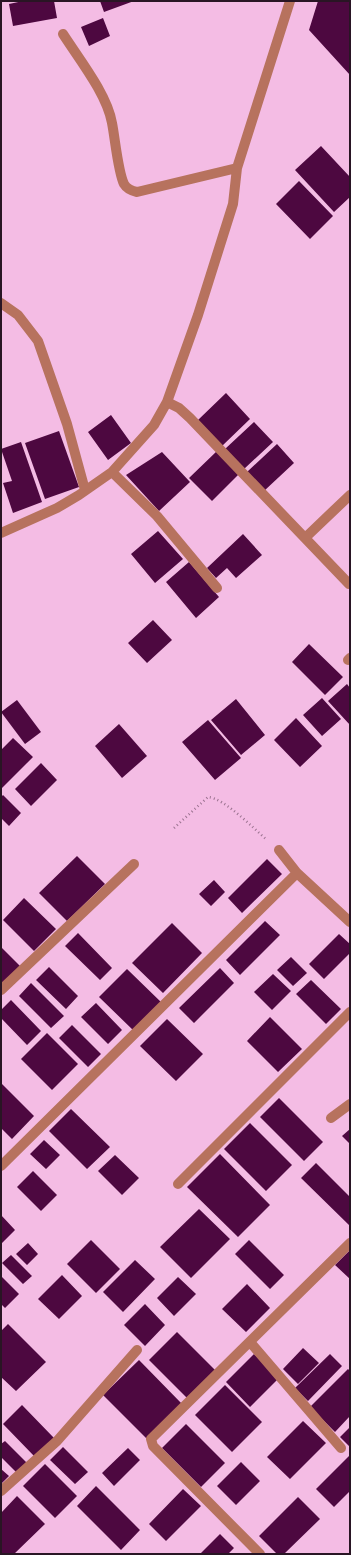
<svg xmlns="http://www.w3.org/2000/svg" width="351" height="1555" font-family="'Exo 2',sans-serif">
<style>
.building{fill:#4d0840}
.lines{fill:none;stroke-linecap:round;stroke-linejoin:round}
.path{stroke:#9b7390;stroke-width:2.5;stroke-dasharray:1 3;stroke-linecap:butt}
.street{stroke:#b7725e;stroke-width:10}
</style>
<rect width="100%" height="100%" fill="#f4bce4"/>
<path class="building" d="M 23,1 L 54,1 L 57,18 L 13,26 L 9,4 Z
M 100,1 L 134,1 L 104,12 Z
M 318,1 L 350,1 L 350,75 L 309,30 Z
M 103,18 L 110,36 L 89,46 L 81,27 Z
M 321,146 L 350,177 L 350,197 L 334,212 L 295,170 Z
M 299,181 L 333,216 L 310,239 L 276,204 Z
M 226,393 L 250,419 L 222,446 L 198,420 Z
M 111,415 L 131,443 L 108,460 L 88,432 Z
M 254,422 L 273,442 L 244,469 L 225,449 Z
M 59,431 L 79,487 L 45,499 L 25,443 Z
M 21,442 L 42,502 L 13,513 L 3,483 L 12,481 L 1,449 Z
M 277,444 L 294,463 L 264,491 L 247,472 Z
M 217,451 L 239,474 L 212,501 L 189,478 Z
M 162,452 L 190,482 L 159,511 L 126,475 Z
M 158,531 L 183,559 L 155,583 L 131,554 Z
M 243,534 L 262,555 L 236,578 L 227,568 L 216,578 L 207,568 Z
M 189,562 L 219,597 L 196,618 L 166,582 Z
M 153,620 L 172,640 L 147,663 L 128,643 Z
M 309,644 L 343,677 L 325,695 L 292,662 Z
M 347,684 L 350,688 L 350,725 L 328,701 Z
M 322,698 L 341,719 L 322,736 L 303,715 Z
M 236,699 L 265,735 L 241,755 L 211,720 Z
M 17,700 L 41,732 L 25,744 L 1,712 Z
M 296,718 L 322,746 L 300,767 L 274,740 Z
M 208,720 L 241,758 L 215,780 L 182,742 Z
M 119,724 L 147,756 L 122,778 L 95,746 Z
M 13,738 L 33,757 L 1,789 L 1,750 Z
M 41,763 L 57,780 L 31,806 L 15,789 Z
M 3,795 L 21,813 L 9,826 L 1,818 L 1,797 Z
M 77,856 L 105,884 L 67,921 L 39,893 Z
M 267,859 L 282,874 L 242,913 L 228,898 Z
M 214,880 L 225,892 L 211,906 L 199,894 Z
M 24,898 L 56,929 L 34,951 L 3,920 Z
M 265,921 L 280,935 L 240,975 L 226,960 Z
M 172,923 L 202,953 L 163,993 L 132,963 Z
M 78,933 L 112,968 L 100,980 L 65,946 Z
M 339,934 L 350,944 L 350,953 L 324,979 L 309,964 Z
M 1,947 L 20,966 L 1,985 Z
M 291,957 L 307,973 L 293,986 L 277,970 Z
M 49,967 L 78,996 L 66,1009 L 36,980 Z
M 220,968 L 234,983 L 194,1023 L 179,1008 Z
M 127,969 L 163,1004 L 135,1032 L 99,997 Z
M 273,974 L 291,991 L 272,1010 L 254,992 Z
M 311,980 L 341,1009 L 326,1024 L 296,994 Z
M 31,983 L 64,1016 L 51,1028 L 19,996 Z
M 11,1000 L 41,1031 L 27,1045 L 1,1018 L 1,1010 Z
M 96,1003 L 122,1030 L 108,1044 L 81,1017 Z
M 270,1017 L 302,1049 L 278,1072 L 247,1041 Z
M 167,1019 L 203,1054 L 176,1081 L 140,1046 Z
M 72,1025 L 101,1054 L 88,1067 L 59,1038 Z
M 47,1033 L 78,1064 L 52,1090 L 21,1059 Z
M 1,1083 L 34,1116 L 12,1139 L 1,1128 Z
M 279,1098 L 323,1142 L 304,1161 L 260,1117 Z
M 71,1109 L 110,1147 L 87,1169 L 49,1131 Z
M 250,1123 L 292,1165 L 266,1191 L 224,1149 Z
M 350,1129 L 350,1144 L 342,1136 Z
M 44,1140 L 60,1155 L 46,1169 L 30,1154 Z
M 220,1154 L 270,1205 L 238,1237 L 187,1187 Z
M 115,1155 L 139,1178 L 122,1195 L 98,1171 Z
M 316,1163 L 350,1197 L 350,1226 L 301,1178 Z
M 33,1171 L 57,1195 L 41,1211 L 17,1187 Z
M 199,1209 L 230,1239 L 191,1278 L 160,1247 Z
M 1,1215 L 15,1230 L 1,1244 Z
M 91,1240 L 120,1269 L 96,1293 L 67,1264 Z
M 249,1240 L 284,1275 L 270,1289 L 235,1254 Z
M 28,1243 L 38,1254 L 27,1265 L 16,1254 Z
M 350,1250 L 350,1279 L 335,1265 Z
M 11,1255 L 32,1276 L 23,1284 L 2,1263 Z
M 135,1260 L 155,1279 L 123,1312 L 103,1292 Z
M 62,1275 L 82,1296 L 59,1319 L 38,1299 Z
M 1,1276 L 19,1294 L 5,1308 L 1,1304 Z
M 178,1277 L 196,1294 L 174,1316 L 157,1298 Z
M 247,1284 L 270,1308 L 246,1332 L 222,1309 Z
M 145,1304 L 165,1325 L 145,1346 L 124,1325 Z
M 8,1324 L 46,1362 L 16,1391 L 1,1377 L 1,1331 Z
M 177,1332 L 215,1370 L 187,1398 L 149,1360 Z
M 303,1348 L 319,1363 L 298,1384 L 283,1369 Z
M 254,1354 L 279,1378 L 250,1407 L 226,1382 Z
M 330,1354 L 342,1366 L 308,1401 L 295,1388 Z
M 139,1360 L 183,1405 L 148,1440 L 103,1395 Z
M 348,1369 L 350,1371 L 350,1416 L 335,1432 L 310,1407 Z
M 225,1385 L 262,1422 L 232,1452 L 195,1415 Z
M 22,1405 L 54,1438 L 35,1457 L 3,1424 Z
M 303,1421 L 326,1443 L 290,1479 L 267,1457 Z
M 186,1424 L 225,1463 L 201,1487 L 162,1448 Z
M 350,1427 L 350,1447 L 340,1437 Z
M 5,1441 L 27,1463 L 17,1473 L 1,1457 L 1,1444 Z
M 63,1447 L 88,1472 L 75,1484 L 50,1460 Z
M 128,1448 L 140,1460 L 114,1486 L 102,1473 Z
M 349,1456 L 350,1491 L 334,1507 L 316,1489 Z
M 241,1462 L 260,1481 L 236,1505 L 217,1486 Z
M 45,1464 L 77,1496 L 55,1518 L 23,1486 Z
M 1,1469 L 9,1476 L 1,1484 Z
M 96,1486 L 140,1530 L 121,1550 L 77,1506 Z
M 183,1489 L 201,1506 L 166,1541 L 149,1524 Z
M 17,1496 L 45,1524 L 14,1554 L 3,1554 L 1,1552 L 1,1513 Z
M 298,1497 L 320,1519 L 284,1554 L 277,1554 L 259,1536 Z
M 220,1534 L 234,1548 L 228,1554 L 200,1554 Z"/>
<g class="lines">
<path class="path" d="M 174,828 L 208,797 C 224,798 253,828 266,839"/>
<path class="street" d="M 63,34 C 79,59 107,94 112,123 C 115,138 118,172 124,184 C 127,189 132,191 137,192 L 237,168
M 1,303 L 18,315 L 38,341 L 67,424 L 85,490
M 167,402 L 179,408 L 190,418 L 349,584
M 112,472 L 157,516 L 217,588
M 1,533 L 57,508 L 79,495 L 112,472 L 154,425 L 167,402 L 198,315 L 233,204 L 237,168 L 290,1
M 305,538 L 350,495
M 348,660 L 350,658
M 279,850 L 297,873 L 350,922
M 1,990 L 134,864
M 331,1118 L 350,1104
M 1,1166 L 297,873
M 178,1184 L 350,1012
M 250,1342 L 341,1448
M 1,1491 L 57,1441 L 137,1350
M 260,1554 L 153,1446 L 151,1439 L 350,1243"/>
</g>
<rect width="351" height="1555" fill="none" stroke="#291524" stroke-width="4"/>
</svg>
